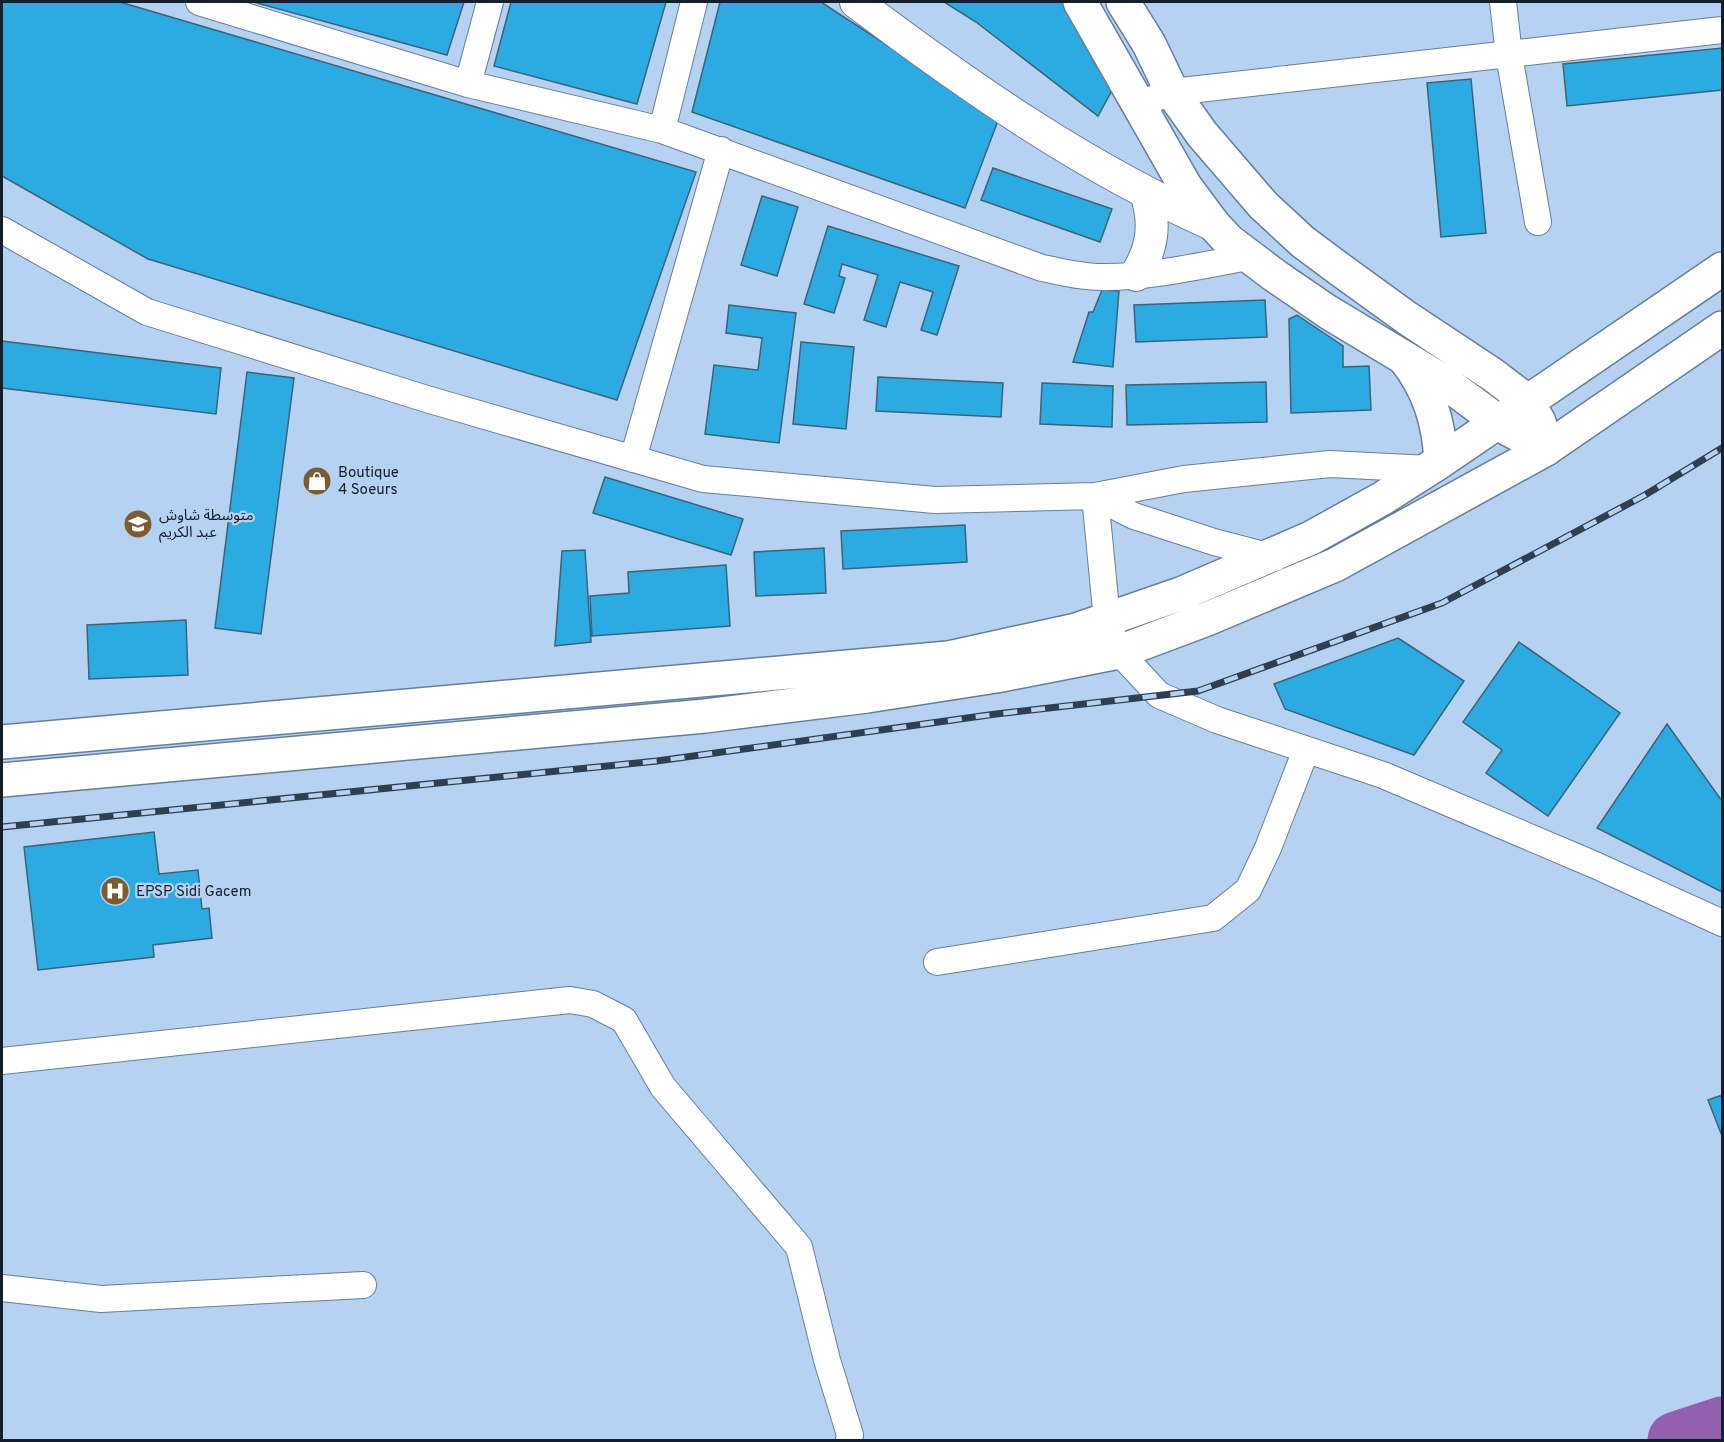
<svg xmlns="http://www.w3.org/2000/svg" width="1724" height="1442" font-family="Overpass,'Noto Sans Arabic',sans-serif">
<style>
.lines{fill:none;stroke-linecap:round;stroke-linejoin:round}
.river{stroke:#945faf;stroke-width:57}
.building{fill:#2caae2;stroke:#3c6378;stroke-width:1.5}
.minor-casing{stroke:#657e9d;stroke-width:28}
.tertiary-casing{stroke:#657e9d;stroke-width:34}
.primary-casing{stroke:#657e9d;stroke-width:36}
.trunk-casing{stroke:#657e9d;stroke-width:36}
.minor{stroke:#fff;stroke-width:26}
.tertiary{stroke:#fff;stroke-width:32}
.primary{stroke:#fff;stroke-width:33}
.trunk{stroke:#fff;stroke-width:33}
.rail-casing{stroke:#313e4f;stroke-width:7}
.rail{stroke:#b6d2f3;stroke-width:4.5;stroke-dasharray:14;stroke-linecap:butt}
.labels{text-anchor:middle;stroke-width:4.5;stroke-linejoin:round;paint-order:stroke}
.poi-label{font-size:15px;fill:#151f2c;stroke:#b6d2f3;text-anchor:start}
</style>
<rect width="100%" height="100%" fill="#b6d2f3"/>
<g class="lines">
<path class="river" d="M 1676,1440 L 1722,1425"/>
</g>
<path class="building" d="M 2,2 L 120,2 L 696,172 L 617,400 L 148,259 L 2,176 Z
M 253,2 L 464,2 L 447,55 Z
M 511,2 L 666,2 L 637,104 L 494,66 Z
M 720,2 L 821,2 L 999,118 L 965,208 L 692,112 Z
M 944,2 L 1066,2 L 1115,85 L 1098,116 L 976,22 Z
M 1722,48 L 1722,90 L 1567,106 L 1563,64 Z
M 1471,79 L 1486,233 L 1441,237 L 1427,83 Z
M 993,168 L 1112,209 L 1100,242 L 981,200 Z
M 762,196 L 798,207 L 777,276 L 741,265 Z
M 828,226 L 959,266 L 937,335 L 921,330 L 933,292 L 900,282 L 886,327 L 864,320 L 878,275 L 842,264 L 839,276 L 845,278 L 834,313 L 804,304 Z
M 1102,290 L 1119,291 L 1113,367 L 1073,362 L 1089,312 L 1093,312 Z
M 1265,300 L 1267,337 L 1136,342 L 1134,305 Z
M 729,305 L 796,313 L 779,443 L 705,434 L 714,365 L 758,370 L 762,338 L 726,333 Z
M 1297,315 L 1343,346 L 1343,367 L 1369,366 L 1371,410 L 1291,413 L 1289,319 Z
M 2,341 L 221,368 L 216,414 L 2,388 Z
M 801,342 L 854,347 L 846,429 L 793,424 Z
M 247,372 L 294,378 L 261,634 L 215,628 Z
M 878,377 L 1003,383 L 1001,417 L 876,411 Z
M 1266,382 L 1267,422 L 1127,425 L 1126,385 Z
M 1042,383 L 1113,386 L 1112,427 L 1040,424 Z
M 605,477 L 743,519 L 731,555 L 593,513 Z
M 965,525 L 967,562 L 843,569 L 841,531 Z
M 824,548 L 826,593 L 756,596 L 754,552 Z
M 585,550 L 591,642 L 555,646 L 562,551 Z
M 726,565 L 730,626 L 592,636 L 590,596 L 629,593 L 628,572 Z
M 186,620 L 188,675 L 89,679 L 87,625 Z
M 1398,638 L 1464,681 L 1414,755 L 1285,709 L 1274,684 Z
M 1519,642 L 1620,713 L 1548,816 L 1486,773 L 1502,750 L 1463,722 Z
M 1667,724 L 1722,801 L 1722,892 L 1597,828 Z
M 154,832 L 159,874 L 198,870 L 202,909 L 209,908 L 212,938 L 153,945 L 154,957 L 38,970 L 24,847 Z
M 1722,1095 L 1722,1136 L 1708,1100 Z"/>
<g class="lines">
<g class="minor-casing">
<path id="minor" d="M 199,2 L 468,84 L 662,130 L 1042,268 C 1063,272 1085,278 1106,277 C 1154,277 1202,265 1249,257
M 1503,2 L 1509,55 L 1538,222
M 468,84 L 490,2
M 1139,104 L 1172,92 L 1722,30
M 662,130 L 694,2
M 2,230 L 147,312 L 430,400 L 703,479 L 935,500 L 1095,496 L 1107,620 L 1119,652 L 1159,695 L 1217,720 L 1383,775 L 1595,865 L 1722,923
M 633,459 L 721,150
M 1275,558 L 1214,542 L 1134,516 L 1095,496 L 1184,479 L 1330,464 L 1429,469
M 937,962 L 1213,918 L 1248,890 L 1268,848 L 1306,750
M 2,1061 L 570,1000 L 593,1004 L 624,1020 L 663,1087 L 799,1247 L 827,1360 L 850,1435 L 849,1440
M 2,1288 L 101,1299 L 363,1285"/>
</g>
<g class="tertiary-casing">
<path id="tertiary" d="M 856,2 C 969,87 1085,168 1214,225
M 1136,275 C 1153,248 1156,223 1146,193"/>
</g>
<g class="primary-casing">
<path id="primary" d="M 1080,2 L 1185,186 L 1214,225 L 1229,241 L 1274,275 L 1328,312 L 1446,383 L 1508,429 L 1546,449
M 1123,2 L 1149,44 L 1172,92 L 1202,134 L 1263,205 L 1303,242 L 1342,271 L 1407,318 L 1493,375 L 1527,401 L 1539,422 L 1546,449"/>
</g>
<g class="trunk-casing">
<path id="trunk" d="M 1404,358 C 1429,389 1439,422 1441,461
M 2,742 L 948,658 L 1076,630 L 1183,593 L 1311,538 L 1383,498 L 1441,461 L 1722,269
M 2,780 L 705,716 L 867,696 L 996,676 L 1119,652 L 1207,619 L 1335,565 L 1546,449 L 1722,328"/>
</g>
<use href="#minor" class="minor"/>
<use href="#tertiary" class="tertiary"/>
<use href="#primary" class="primary"/>
<use href="#trunk" class="trunk"/>
<g class="rail-casing">
<path id="rail" d="M 2,827 L 657,761 L 996,714 L 1198,691 L 1442,603 L 1645,495 L 1722,448"/>
</g>
<use href="#rail" class="rail"/>
</g>
<defs>
<g id="shop-disc" transform="scale(1.5)"><circle r="9.5" fill="#7b5c31" stroke="#b6d2f3"/><path d="M-5-2.5h2.3a2.7 3.5 0 0 1 5.4 0H5L5.5 6h-11ZM-1.5-2.5h3a1.5 2.3 0 0 0-3 0Z" fill="#fff"/></g>
<g id="school-disc" transform="scale(1.5)"><circle r="9.5" fill="#7b5c31" stroke="#b6d2f3"/><path d="M0-5L7-2L0 1L-7-2ZM-4 1L0 2.5L4 1V4Q0 6-4 4Z" fill="#fff"/></g>
<g id="hospital-disc" transform="scale(1.5)"><circle r="9.5" fill="#7b5c31" stroke="#b6d2f3"/><path d="M-5-5h3v3.5h4V-5h3V5h-3V1.5h-4V5h-3Z" fill="#fff"/></g>
</defs>
<g fill-rule="evenodd">
<use href="#shop-disc" x="317" y="481"/>
<use href="#school-disc" x="138" y="524"/>
<use href="#hospital-disc" x="115" y="891"/>
</g>
<g class="labels">
<g class="poi-label">
<text x="338" y="477">Boutique<tspan x="338" dy="17">4 Soeurs</tspan></text>
<text x="159" y="520">متوسطة شاوش<tspan x="159" dy="17">عبد الكريم</tspan></text>
<text x="136" y="896">EPSP Sidi Gacem</text>
</g>
</g>
<rect width="1724" height="1442" fill="none" stroke="#151f2c" stroke-width="6"/>
</svg>
